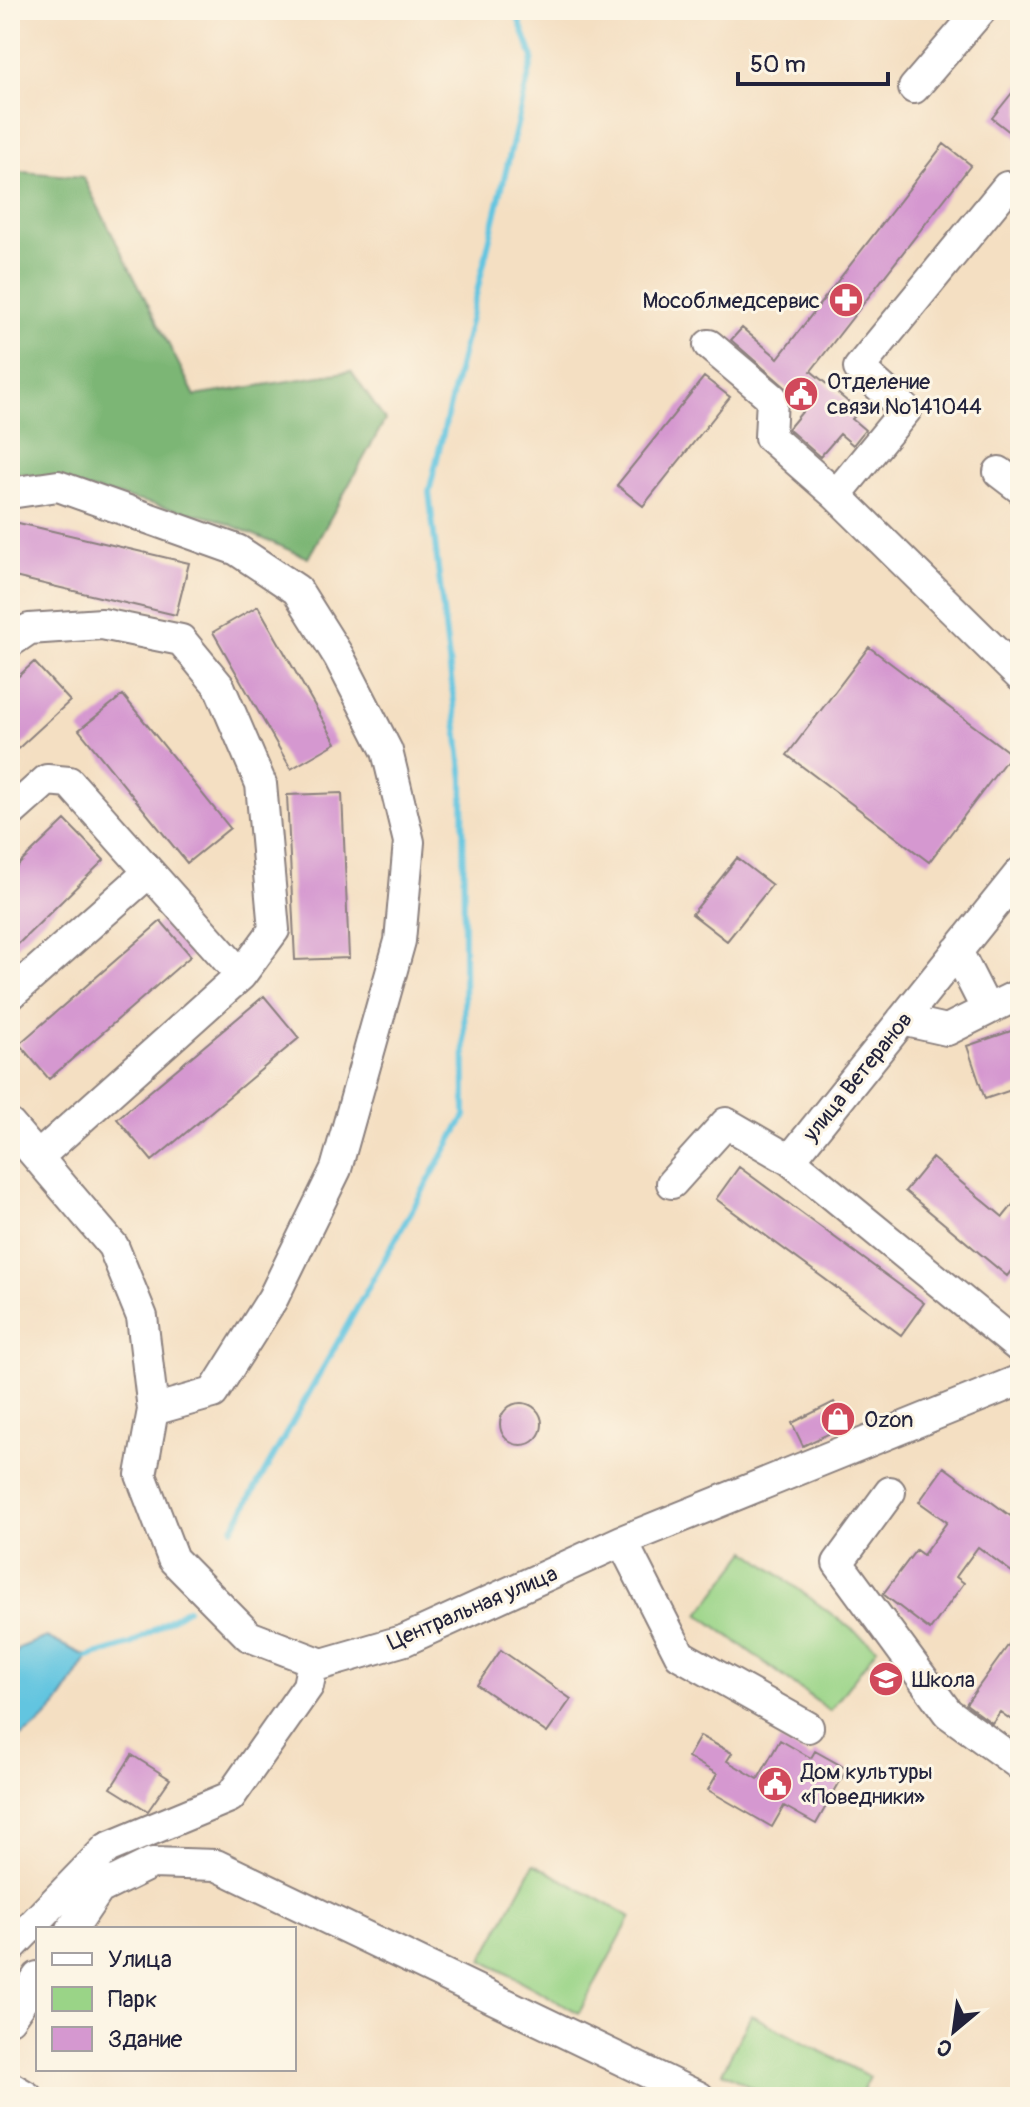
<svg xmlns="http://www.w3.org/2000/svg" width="1030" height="2107" font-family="Pangolin,sans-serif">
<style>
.green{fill:#9ad487;stroke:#5e7b61;stroke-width:2}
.forest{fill:#7bb674;stroke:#4e6c58;stroke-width:2}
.water{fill:#62c5e0;stroke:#42748e;stroke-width:2}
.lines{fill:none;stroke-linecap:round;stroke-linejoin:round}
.stream{stroke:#62c5e0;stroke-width:6}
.building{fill:#d598d0}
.minor-casing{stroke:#8b807e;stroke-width:34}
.minor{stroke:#fff;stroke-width:30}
.labels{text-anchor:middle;stroke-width:6;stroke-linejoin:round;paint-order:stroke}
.poi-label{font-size:22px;fill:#22223b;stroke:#fcf5e5;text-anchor:start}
.street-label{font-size:22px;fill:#22223b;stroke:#fcf5e5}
</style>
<rect width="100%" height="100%" fill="#fcf5e5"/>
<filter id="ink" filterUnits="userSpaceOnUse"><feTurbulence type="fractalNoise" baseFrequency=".0125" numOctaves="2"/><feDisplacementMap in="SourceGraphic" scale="16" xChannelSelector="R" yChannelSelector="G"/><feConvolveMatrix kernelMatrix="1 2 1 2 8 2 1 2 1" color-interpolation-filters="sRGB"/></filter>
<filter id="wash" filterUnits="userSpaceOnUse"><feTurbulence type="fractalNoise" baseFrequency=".006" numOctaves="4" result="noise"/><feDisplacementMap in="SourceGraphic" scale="32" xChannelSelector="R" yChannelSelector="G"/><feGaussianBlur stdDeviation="1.8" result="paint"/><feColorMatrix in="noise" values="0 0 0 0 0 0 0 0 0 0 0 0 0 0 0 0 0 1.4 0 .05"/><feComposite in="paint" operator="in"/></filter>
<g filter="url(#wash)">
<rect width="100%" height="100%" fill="#f4dfc2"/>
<path class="green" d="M 747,1551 L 877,1648 L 830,1711 L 699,1614 Z
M 534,1864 L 631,1917 L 579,2013 L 482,1960 Z
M 751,2015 L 870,2077 L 860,2097 L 769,2097 L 722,2072 Z"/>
<path class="forest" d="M 10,171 L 83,177 L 195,396 L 351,371 L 385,420 L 308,558 L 217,519 L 20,473 L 10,479 Z"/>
<path class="water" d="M 46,1637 L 88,1657 C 67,1690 49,1728 10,1741 L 10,1662 L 19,1648 Z"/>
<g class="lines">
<path class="stream" d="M 233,1528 L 465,1116 L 463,779 L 429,492 L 533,58 L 515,10
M 88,1657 L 131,1644 L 187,1609"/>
</g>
<g id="blocks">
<path class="building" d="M 1020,83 L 1020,140 L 992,118 Z
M 944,144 L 971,165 L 811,371 L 859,411 L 852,419 L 865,430 L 853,445 L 840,434 L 820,457 L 788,429 L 807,406 L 731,340 L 742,328 L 778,358 Z
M 704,377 L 730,397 L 643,506 L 617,485 Z
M 10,521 L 189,563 L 176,615 L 10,576 Z
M 258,606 L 336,743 L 291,769 L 213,632 Z
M 869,647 L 1011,754 L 929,862 L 787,755 Z
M 34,662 L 70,701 L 10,756 L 10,684 Z
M 123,695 L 230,828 L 187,863 L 79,730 Z
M 342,793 L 349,958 L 295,960 L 287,795 Z
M 65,820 L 104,860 L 10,952 L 10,873 Z
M 737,858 L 772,885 L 727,941 L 692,914 Z
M 161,921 L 191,956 L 49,1079 L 19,1044 Z
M 264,996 L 299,1038 L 152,1161 L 117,1119 Z
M 1020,1028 L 1020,1087 L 985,1099 L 967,1046 Z
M 932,1158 L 1003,1217 L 1020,1196 L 1020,1260 L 1007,1276 L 905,1191 Z
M 739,1167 L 924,1303 L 901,1335 L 716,1199 Z
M 834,1402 L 845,1426 L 803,1446 L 792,1423 Z
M500 1424a21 21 0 1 1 42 0a21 21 0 1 1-42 0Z
M 944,1467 L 1020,1523 L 1020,1578 L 978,1547 L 956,1577 L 964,1583 L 930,1630 L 883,1594 L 916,1550 L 923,1555 L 947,1522 L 919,1502 Z
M 1020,1629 L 1020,1726 L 1000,1712 L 992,1723 L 966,1704 Z
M 501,1650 L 571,1699 L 547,1733 L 477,1685 Z
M 700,1736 L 732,1753 L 727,1761 L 758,1779 L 780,1740 L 811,1758 L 815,1751 L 847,1769 L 816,1824 L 784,1806 L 772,1827 L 708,1790 L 717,1774 L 688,1757 Z
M 132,1755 L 170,1779 L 148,1811 L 111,1788 Z"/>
</g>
</g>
<g filter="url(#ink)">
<use href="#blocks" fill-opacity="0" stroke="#8b807e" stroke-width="2"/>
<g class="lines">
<g class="minor-casing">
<path id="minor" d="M 914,88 L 981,10
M 1007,187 L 859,368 L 906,410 L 836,495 L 1020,676
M 709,345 L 772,398 L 770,437 L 836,495
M 999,472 L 1020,488
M 10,493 L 58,486 L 237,550 L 297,590 L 339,657 L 387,751 L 409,842 L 400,941 L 336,1169 L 273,1298 L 213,1393 L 153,1410
M 10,642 L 29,629 L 102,624 L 181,640 L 219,686 L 261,784 L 274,930 L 241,975 L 38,1157
M 10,813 L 47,780 L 69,782 L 241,975
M 1020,873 L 790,1160 L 1020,1348
M 957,951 L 987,1010 L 1020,994
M 10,995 L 149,872
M 902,1020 L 947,1030 L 987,1010
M 10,1125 L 113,1246 L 142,1317 L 153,1410 L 141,1475 L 173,1559 L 249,1636 L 322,1664 L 405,1640 L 622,1541 L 1020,1380
M 672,1183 L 726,1123 L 790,1160
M 890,1492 L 838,1563 L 948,1713 L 1020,1765
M 622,1541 L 680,1655 L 808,1727
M 72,1929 L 99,1889 L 152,1863 L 216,1865 L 699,2097
M 10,1948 L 107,1848 L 230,1797 L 308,1686 L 313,1661
M 10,2018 L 38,1977
M 10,2087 L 27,2097"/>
</g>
<use href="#minor" class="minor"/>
</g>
</g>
<defs>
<g id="pharmacy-disc" transform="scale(1.8)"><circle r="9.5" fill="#d1495b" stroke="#fcf5e5"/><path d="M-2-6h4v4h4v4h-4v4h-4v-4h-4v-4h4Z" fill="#fff"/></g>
<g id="civic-disc" transform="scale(1.8)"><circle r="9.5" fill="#d1495b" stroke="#fcf5e5"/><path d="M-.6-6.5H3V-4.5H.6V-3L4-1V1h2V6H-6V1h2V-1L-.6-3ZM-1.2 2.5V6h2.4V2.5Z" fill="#fff"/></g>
<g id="shop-disc" transform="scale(1.8)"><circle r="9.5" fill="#d1495b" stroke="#fcf5e5"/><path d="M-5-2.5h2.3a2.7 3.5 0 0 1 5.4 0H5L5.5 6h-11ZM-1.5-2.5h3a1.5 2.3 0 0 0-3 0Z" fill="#fff"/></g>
<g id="school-disc" transform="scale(1.8)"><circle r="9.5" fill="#d1495b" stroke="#fcf5e5"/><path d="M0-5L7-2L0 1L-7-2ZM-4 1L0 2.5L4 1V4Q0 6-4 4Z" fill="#fff"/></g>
</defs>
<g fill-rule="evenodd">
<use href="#pharmacy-disc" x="846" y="300"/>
<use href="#civic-disc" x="801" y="394"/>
<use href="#shop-disc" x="838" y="1419"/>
<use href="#school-disc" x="886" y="1679"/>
<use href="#civic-disc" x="775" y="1784"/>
</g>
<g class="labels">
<g class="poi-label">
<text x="820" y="308" text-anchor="end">Мособлмедсервис</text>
<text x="827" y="389">Отделение<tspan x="827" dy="25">связи №141044</tspan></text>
<text x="864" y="1427">Ozon</text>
<text x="912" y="1687">Школа</text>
<text x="801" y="1779">Дом культуры<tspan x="801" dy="25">«Поведники»</tspan></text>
</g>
<g class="street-label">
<text transform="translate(857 1076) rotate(-51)" y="8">улица Ветеранов</text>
<text transform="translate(472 1607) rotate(-23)" y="8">Центральная улица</text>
</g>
</g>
<rect width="1030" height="2107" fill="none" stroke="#fcf5e5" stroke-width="40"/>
<rect x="36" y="1927" width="260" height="144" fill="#fcf5e5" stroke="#a5a1a1" stroke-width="2"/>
<rect x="52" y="1953" width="40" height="12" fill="#ffffff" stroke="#a5a1a1" stroke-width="2"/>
<text x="108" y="1967" font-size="24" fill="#22223b">Улица</text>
<rect x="52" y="1987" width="40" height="24" fill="#9ad487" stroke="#a5a1a1" stroke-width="2"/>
<text x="108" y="2007" font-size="24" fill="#22223b">Парк</text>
<rect x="52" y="2027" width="40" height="24" fill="#d598d0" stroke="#a5a1a1" stroke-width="2"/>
<text x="108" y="2047" font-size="24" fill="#22223b">Здание</text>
<g transform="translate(954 2031) rotate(209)" stroke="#fcf5e5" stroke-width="6" paint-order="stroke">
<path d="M0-6L14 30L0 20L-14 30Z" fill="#22223b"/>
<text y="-12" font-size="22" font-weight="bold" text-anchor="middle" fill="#22223b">С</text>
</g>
<path d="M738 72v12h150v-12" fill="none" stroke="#22223b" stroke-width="4"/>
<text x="750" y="72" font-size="24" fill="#22223b" stroke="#fcf5e5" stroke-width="6" paint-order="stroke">50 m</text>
</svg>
